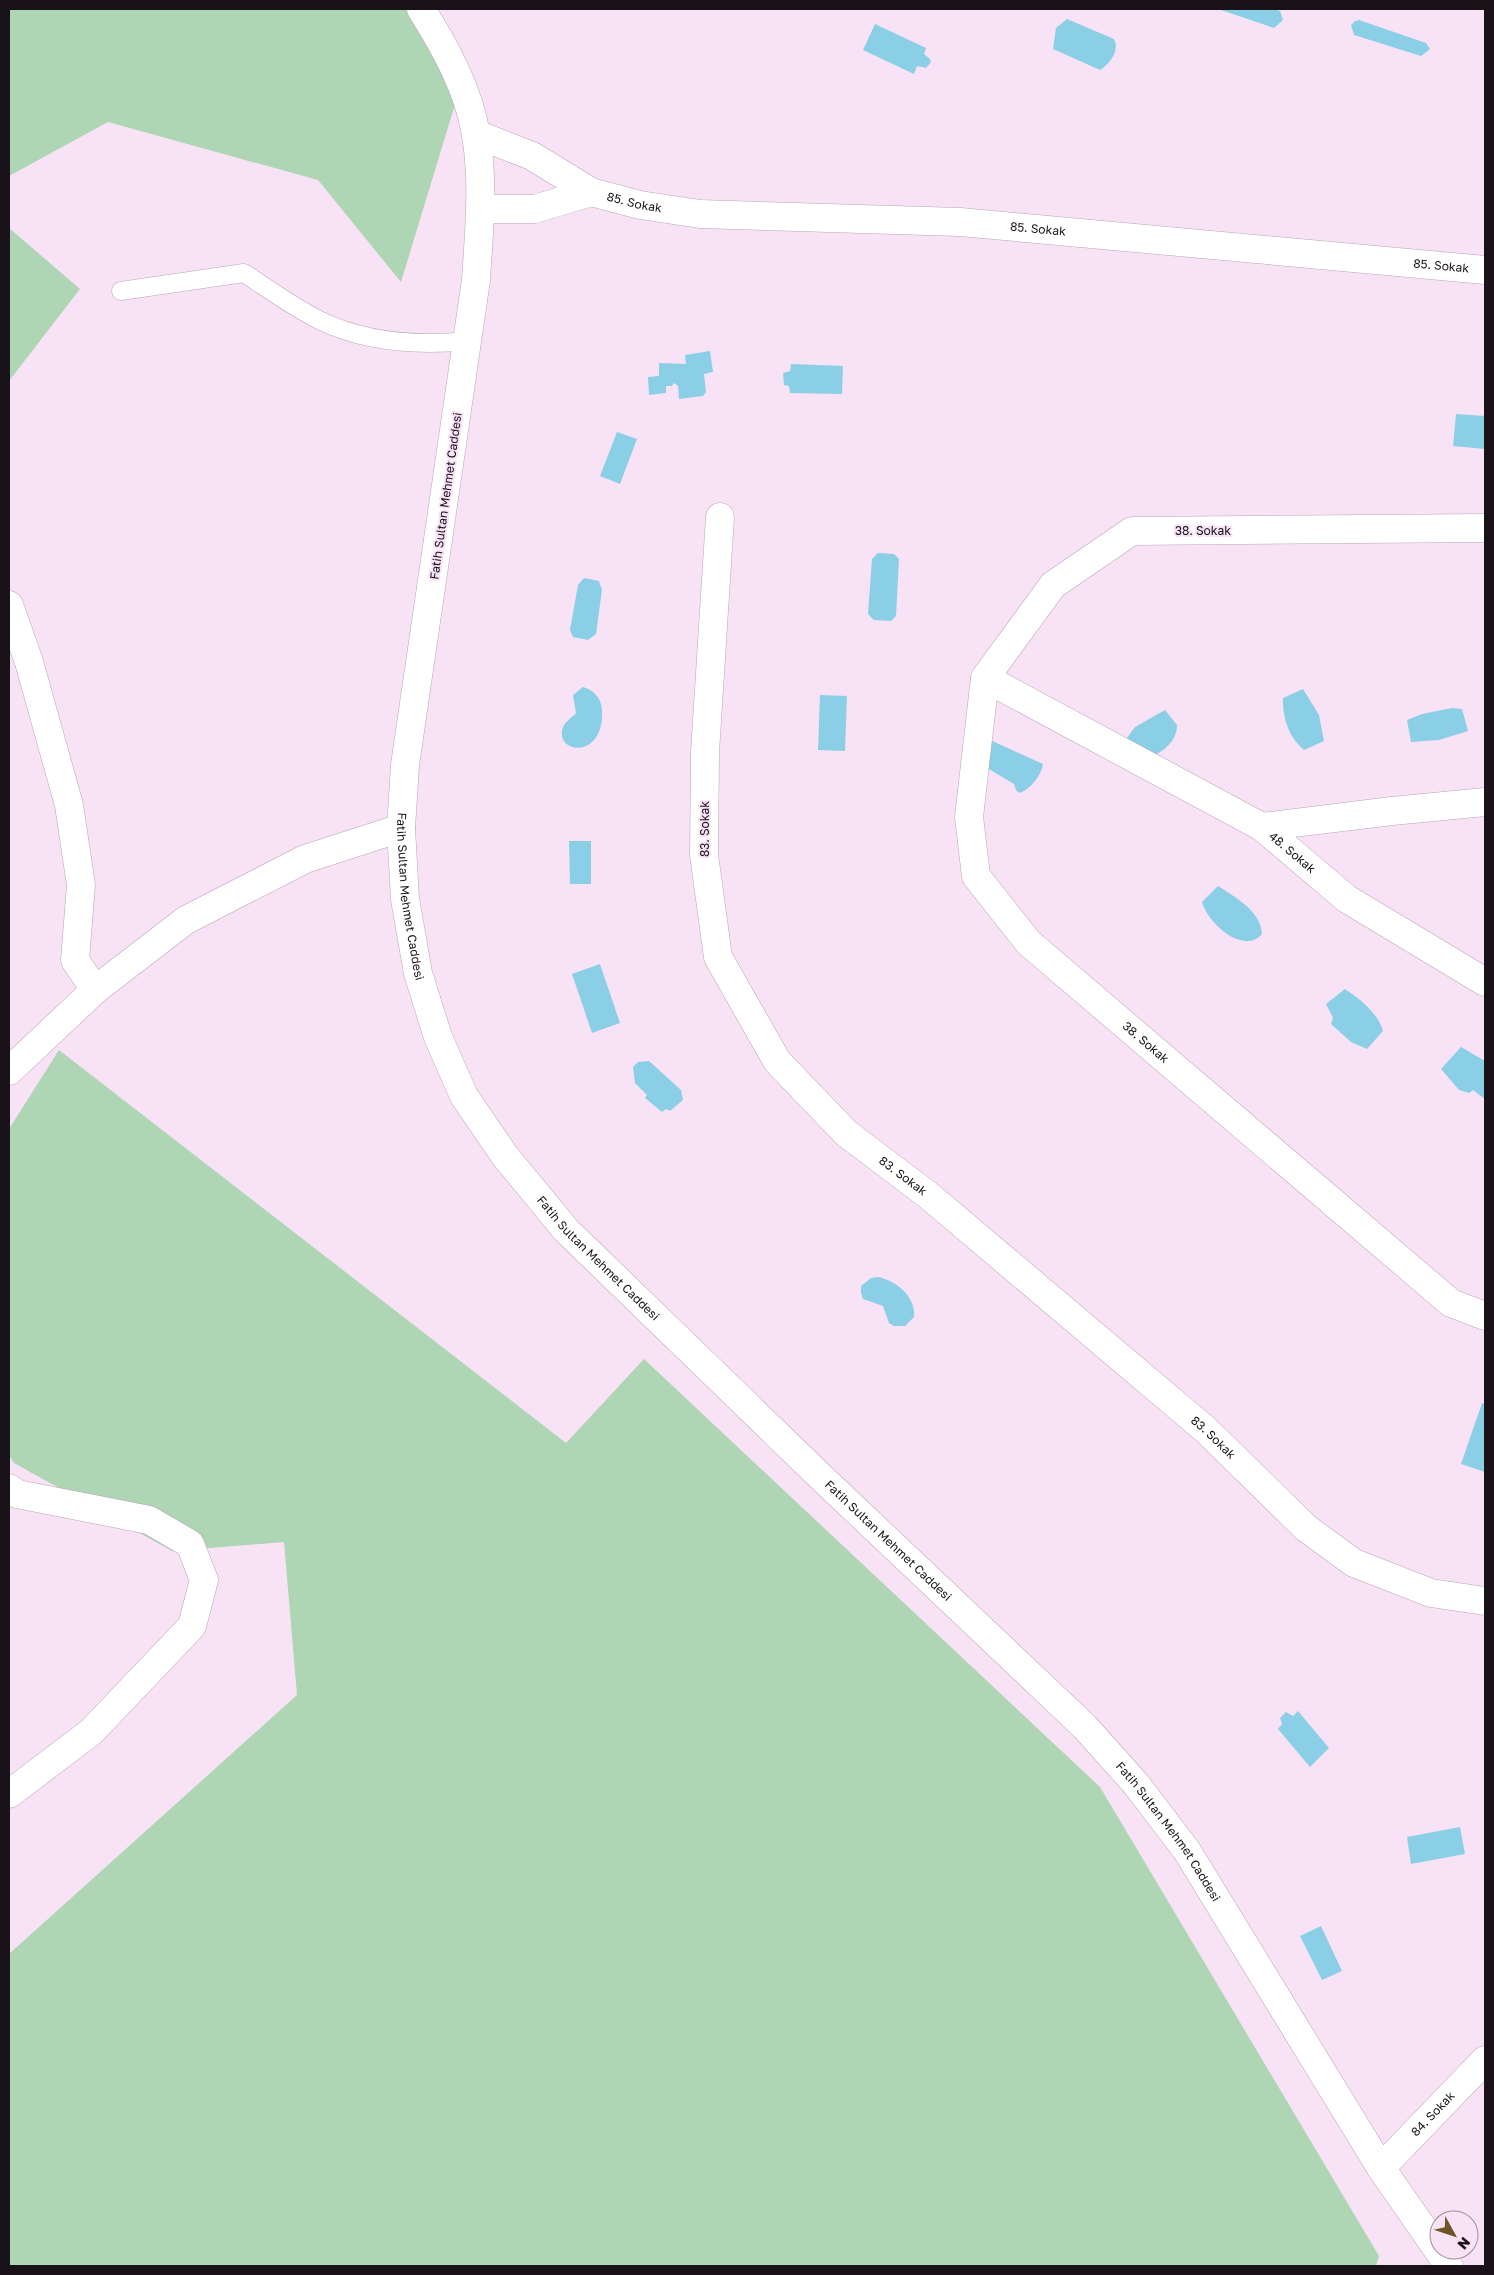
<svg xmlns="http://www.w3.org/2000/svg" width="1494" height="2275" font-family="'Golos Text',sans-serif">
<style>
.green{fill:#aed5b4}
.water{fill:#8bcfe7}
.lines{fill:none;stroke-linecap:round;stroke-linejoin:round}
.lane-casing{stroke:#b9a6b7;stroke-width:19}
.street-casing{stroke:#b9a6b7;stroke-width:29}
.secondary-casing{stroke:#b9a6b7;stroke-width:29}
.lane{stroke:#fff;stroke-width:18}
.street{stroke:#fff;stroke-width:28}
.secondary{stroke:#fff;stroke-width:28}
.labels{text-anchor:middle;stroke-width:4;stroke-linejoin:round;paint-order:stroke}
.street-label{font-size:12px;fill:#191218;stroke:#f7e3f5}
</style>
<rect width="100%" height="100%" fill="#f7e3f5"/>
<path class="green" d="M 9,9 L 409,9 L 460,88 L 401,282 L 318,180 L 108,122 L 9,176 Z
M 9,228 L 80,289 L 9,381 Z
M 59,1050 L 566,1443 L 644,1359 L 1100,1787 L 1379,2256 L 1376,2266 L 9,2266 L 9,1954 L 297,1695 L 284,1542 L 172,1551 L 14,1463 L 9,1455 L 9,1129 Z"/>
<path class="water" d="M 1218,9 L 1274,9 L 1280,11 L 1283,20 L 1274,28 Z
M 1067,19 L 1114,39 C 1120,51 1110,64 1100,70 L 1053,49 L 1056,28 Z
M 1359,20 L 1426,43 L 1430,49 L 1421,56 L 1354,35 L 1351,25 L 1355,21 Z
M 875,24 L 926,48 L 924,54 L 930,59 L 931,62 L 926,68 L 917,66 L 914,74 L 863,50 Z
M 710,351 L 713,372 L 704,374 L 706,392 L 703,396 L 679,399 L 678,386 L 674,383 L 672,386 L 666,386 L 666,393 L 649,395 L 648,377 L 659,376 L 659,363 L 686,364 L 685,355 Z
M 791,364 L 843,366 L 842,394 L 790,393 L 789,386 L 784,385 L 783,373 L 790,371 Z
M 1456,414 L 1485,416 L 1485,449 L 1453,446 Z
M 617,432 L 637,439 L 620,484 L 600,476 Z
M 878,553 L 894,554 L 899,559 L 896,616 L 891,621 L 874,620 L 868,614 L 872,559 Z
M 584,578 L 599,581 L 602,590 L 596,634 L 588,640 L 573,637 L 570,630 L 578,585 Z
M 583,687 C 593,690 601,697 602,709 C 605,759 558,754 562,731 C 563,722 571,719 576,713 L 573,695 Z
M 1303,689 L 1319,715 L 1324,741 L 1304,750 C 1289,738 1282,717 1283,698 Z
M 820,695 L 847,696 L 845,751 L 818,750 Z
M 1452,708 L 1462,709 L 1468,731 L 1439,740 L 1411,742 L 1407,720 L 1422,714 Z
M 1165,710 L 1177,725 C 1177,740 1165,751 1151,757 L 1128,743 L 1127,738 L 1135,727 Z
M 990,740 L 1043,764 C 1041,776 1030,790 1019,793 L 1016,790 L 1014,784 L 987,768 Z
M 569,841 L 591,841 L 591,884 L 570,884 Z
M 1218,886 C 1235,897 1261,911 1262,934 C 1243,956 1207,922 1202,902 Z
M 600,964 L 620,1023 L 592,1033 L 572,974 Z
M 1345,989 C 1360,999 1378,1013 1383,1031 L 1367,1049 L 1351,1042 L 1331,1024 L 1333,1018 L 1326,1004 Z
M 1461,1047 L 1485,1061 L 1485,1099 L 1473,1090 L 1469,1093 L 1459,1090 L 1441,1069 Z
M 649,1061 L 681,1090 L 683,1100 L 670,1111 L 666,1109 L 662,1112 L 645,1098 L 647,1095 L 635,1083 L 633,1067 L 638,1062 Z
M 878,1277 C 897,1281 916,1297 914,1317 L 905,1326 L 894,1326 L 889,1323 L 883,1306 L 863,1299 L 861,1293 L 861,1286 L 871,1278 Z
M 1482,1403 L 1485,1404 L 1485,1472 L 1461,1464 Z
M 1298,1711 L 1329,1748 L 1310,1767 L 1278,1729 L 1282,1724 L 1280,1718 L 1286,1712 L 1293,1716 Z
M 1460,1827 L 1465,1854 L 1411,1864 L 1407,1837 Z
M 1321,1926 L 1342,1971 L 1322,1980 L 1300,1936 Z"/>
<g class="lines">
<g class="lane-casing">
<path id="lane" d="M 121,291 L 244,273 C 268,289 293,307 319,320 C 366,343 417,346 468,341"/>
</g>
<g class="street-casing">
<g id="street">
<path id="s1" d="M 476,134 L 532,156 L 591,192 L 640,205 L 700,214 L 960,222 L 1485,270"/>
<path d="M 481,209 L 535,209 L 591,192"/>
<path id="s2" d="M 720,517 L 705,752 L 704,855 L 718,957 L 777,1061 L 846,1133 L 928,1195 L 1206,1430 L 1306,1528 L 1354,1563 L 1431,1593 L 1485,1601"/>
<path id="s3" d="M 1485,528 L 1132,531 L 1053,585 L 985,678 L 969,817 L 976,876 L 1029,943 L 1451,1303 L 1485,1316"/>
<path d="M 9,605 L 29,662 L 69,805 L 81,885 L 75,960 L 95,990"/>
<path d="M 985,678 L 1262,827"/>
<path id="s4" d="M 1485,802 L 1392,811 L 1262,827 L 1347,899 L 1485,982"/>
<path d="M 9,1071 L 95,990 L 186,920 L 305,859 L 401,828"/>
<path d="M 9,1488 L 17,1494 L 149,1520 L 190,1544 L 204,1580 L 192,1626 L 91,1732 L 9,1794"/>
<path id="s5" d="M 1381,2168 L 1485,2060"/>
</g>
</g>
<g class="secondary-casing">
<g id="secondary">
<path id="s6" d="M 421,9 C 445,47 469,90 476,135 C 484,182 479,232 476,280 L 405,765 L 401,828 L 405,899 L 418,973 L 438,1037 L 464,1096 L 505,1156 L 566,1230 L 823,1479 L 1085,1727 L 1136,1784 L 1187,1851 L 1381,2168 L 1449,2266"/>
</g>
</g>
<use href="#lane" class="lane"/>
<use href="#street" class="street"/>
<use href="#secondary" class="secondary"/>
</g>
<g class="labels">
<g class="street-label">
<text dy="4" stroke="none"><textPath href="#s1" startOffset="174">85. Sokak</textPath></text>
<text dy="4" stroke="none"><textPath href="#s1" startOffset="579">85. Sokak</textPath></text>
<text dy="4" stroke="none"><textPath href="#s1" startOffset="984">85. Sokak</textPath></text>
<text transform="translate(446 496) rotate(-82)" y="4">Fatih Sultan Mehmet Caddesi</text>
<text x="1203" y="535">38. Sokak</text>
<text transform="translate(705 829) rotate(-90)" y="4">83. Sokak</text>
<text dy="4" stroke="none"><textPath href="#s4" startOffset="264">48. Sokak</textPath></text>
<text dy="4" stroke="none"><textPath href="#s6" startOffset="906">Fatih Sultan Mehmet Caddesi</textPath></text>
<text dy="4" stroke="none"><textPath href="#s3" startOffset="1002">38. Sokak</textPath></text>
<text dy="4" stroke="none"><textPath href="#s2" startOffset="732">83. Sokak</textPath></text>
<text dy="4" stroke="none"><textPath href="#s6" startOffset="1326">Fatih Sultan Mehmet Caddesi</textPath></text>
<text dy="4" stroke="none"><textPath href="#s2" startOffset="1138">83. Sokak</textPath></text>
<text dy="4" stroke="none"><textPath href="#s6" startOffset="1731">Fatih Sultan Mehmet Caddesi</textPath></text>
<text dy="4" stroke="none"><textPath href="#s6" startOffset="2136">Fatih Sultan Mehmet Caddesi</textPath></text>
<text dy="4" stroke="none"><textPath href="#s5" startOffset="75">84. Sokak</textPath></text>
</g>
</g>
<rect width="1494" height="2275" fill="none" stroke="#191218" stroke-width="20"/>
<g transform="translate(1454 2235) rotate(130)"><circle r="24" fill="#f7e3f5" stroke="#9e8f9d"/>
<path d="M0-4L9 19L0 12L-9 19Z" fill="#6e5526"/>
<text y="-8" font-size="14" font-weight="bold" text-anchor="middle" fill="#191218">N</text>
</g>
</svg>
